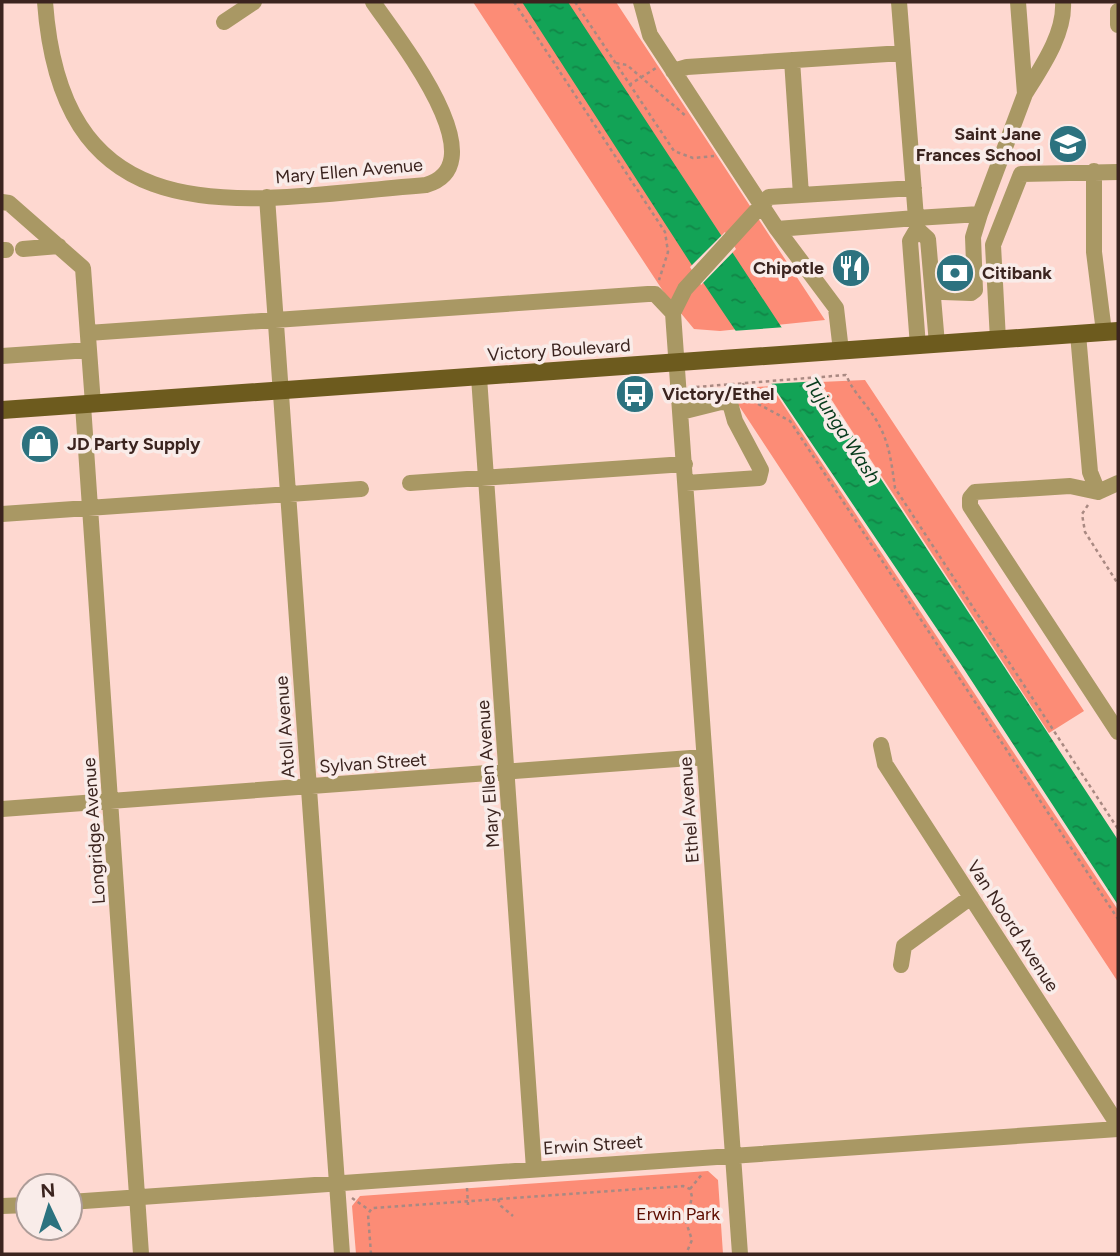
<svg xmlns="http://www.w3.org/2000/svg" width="1120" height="1256" font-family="Figtree,sans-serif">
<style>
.park{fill:#fc8c76}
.water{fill:url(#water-ripples)}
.pier{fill:#fed8d0}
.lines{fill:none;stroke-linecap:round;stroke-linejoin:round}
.path{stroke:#a98982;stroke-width:2.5;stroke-dasharray:3.5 3.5;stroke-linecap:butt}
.minor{stroke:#a99864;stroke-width:16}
.major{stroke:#6d5b1e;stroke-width:18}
.labels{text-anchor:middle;stroke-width:7;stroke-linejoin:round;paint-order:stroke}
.poi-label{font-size:18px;font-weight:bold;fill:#3b241f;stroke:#f9ece9;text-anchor:start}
.street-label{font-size:18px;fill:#3b241f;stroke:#f9ece9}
.park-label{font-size:18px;fill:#5d0d01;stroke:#f9ece9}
.water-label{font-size:19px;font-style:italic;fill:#063b1c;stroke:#f9ece9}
</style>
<defs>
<pattern id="water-ripples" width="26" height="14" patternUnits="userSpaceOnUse" patternTransform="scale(1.75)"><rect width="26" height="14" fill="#12a356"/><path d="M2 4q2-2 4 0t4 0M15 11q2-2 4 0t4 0" fill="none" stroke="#128547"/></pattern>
</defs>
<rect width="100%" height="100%" fill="#fed8d0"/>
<path class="park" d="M 473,2 L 616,2 L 825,320 L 720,331 L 694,329 L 665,294 Z
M 865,380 L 1084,711 L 1049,733 L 820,382 Z
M 771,386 L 1118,910 L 1118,982 L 728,389 Z
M 708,1171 L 718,1180 L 723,1254 L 356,1254 L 352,1206 L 360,1196 Z"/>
<path class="water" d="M 522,2 L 568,2 L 1118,840 L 1118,905 L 960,663 L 704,284 Z"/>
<path class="pier" d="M 725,232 L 736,249 L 701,285 L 690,267 Z
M 786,327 L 821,381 L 768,384 L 732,331 Z"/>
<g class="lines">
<path class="path" d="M 514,2 L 665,232 L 668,252 L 659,280
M 575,2 L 674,151 L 693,158 L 714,156
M 616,63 L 627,65 L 687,117
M 629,85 L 656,68
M 743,383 L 747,398 L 790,421 L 1118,919
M 696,387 L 846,375 C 855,396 871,408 880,427 C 890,446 892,467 895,488 L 1118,829
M 1088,505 L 1082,514 L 1085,532 L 1118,584
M 467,1188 L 468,1205
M 690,1189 L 703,1173
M 352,1198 L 369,1210
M 498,1199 L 501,1206 L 513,1216
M 371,1254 L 368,1214 L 372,1208 L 683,1186 L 690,1189 L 692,1197 L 686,1222 L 692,1240 L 686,1254"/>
<path class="minor" d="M 45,2 C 63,247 248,199 426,185 C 500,164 395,35 373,2
M 641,2 L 650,35 L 777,229 L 836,308 L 841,351
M 1118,11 L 1118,25
M 224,22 L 254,2
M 792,60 L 801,195
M 673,71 L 687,67 L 903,53
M 1025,94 C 1041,68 1065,34 1063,2
M 1094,171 L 1094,252 L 1104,332
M 267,197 L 342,1254
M 2,202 L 9,203 L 83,268 L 93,404
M 777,229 L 916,218 L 899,2
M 917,229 L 928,239 L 937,344
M 23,249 L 59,246
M 2,250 L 6,250
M 932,286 L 943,292 L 971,293 L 975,290 L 973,237 L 980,214
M 88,333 L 648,294 L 655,294 L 673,313
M 1078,334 L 1090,472 L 1098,492
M 998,340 L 993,245 L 1021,174 L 1118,172
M 918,346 L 910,241 L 917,229 L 916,218 L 980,214 L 1025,94 L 1018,2
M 2,356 L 89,350
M 479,377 L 534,1169
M 83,405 L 141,1254
M 681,412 L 721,402 L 730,403 L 735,421 L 761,470 L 759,478 L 686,483
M 410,483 L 685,464
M 1118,483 L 1098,492 L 1070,486 L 975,492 L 970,498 L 970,506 L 1118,732
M 2,514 L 361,489
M 881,745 L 885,764 L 1118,1125
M 2,809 L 704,757
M 901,965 L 904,946 L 971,897
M 70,1202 L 1118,1129
M 2,1206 L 28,1205
M 740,1254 L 673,313 L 685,289 L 769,197 L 914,188"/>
<path class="major" d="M 2,410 L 1118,331"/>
</g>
<defs>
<g id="school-disc" transform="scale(2.0125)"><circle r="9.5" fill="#2c727f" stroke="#f9ece9"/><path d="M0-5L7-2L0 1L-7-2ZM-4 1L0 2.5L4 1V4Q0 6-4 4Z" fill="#fff"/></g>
<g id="restaurant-disc" transform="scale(2.0125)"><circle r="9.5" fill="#2c727f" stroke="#f9ece9"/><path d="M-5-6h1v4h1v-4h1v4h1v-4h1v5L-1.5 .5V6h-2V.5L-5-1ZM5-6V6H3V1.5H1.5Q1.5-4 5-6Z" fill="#fff"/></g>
<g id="bank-disc" transform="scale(2.0125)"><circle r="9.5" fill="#2c727f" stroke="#f9ece9"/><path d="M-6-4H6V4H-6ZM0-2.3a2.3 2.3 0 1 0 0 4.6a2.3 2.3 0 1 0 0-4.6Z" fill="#fff"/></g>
<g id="bus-disc" transform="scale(2.0125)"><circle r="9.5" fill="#2c727f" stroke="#f9ece9"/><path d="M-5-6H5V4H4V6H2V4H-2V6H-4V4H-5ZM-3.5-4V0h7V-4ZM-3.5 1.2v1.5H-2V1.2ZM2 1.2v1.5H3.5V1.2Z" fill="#fff"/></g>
<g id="shop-disc" transform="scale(2.0125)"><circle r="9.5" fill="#2c727f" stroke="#f9ece9"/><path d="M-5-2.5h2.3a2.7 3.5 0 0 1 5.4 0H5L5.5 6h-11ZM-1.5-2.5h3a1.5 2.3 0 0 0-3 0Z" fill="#fff"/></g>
</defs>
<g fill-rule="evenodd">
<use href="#school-disc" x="1068" y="144"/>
<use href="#restaurant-disc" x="851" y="268"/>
<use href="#bank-disc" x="955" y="273"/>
<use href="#bus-disc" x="635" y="394"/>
<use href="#shop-disc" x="40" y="444"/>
</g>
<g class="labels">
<g class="poi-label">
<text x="1041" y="140" text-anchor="end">Saint Jane<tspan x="1041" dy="21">Frances School</tspan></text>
<text x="824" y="274" text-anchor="end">Chipotle</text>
<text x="982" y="279">Citibank</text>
<text x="662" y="400">Victory/Ethel</text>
<text x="67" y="450">JD Party Supply</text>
</g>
<g class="street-label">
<text transform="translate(349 171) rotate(-5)" y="6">Mary Ellen Avenue</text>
<text transform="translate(559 350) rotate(-4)" y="6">Victory Boulevard</text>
<text transform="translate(285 727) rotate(-94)" y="6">Atoll Avenue</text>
<text transform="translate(373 763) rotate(-4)" y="6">Sylvan Street</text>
<text transform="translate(488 774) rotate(-94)" y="6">Mary Ellen Avenue</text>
<text transform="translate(689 810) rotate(-94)" y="6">Ethel Avenue</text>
<text transform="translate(94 831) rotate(-94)" y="6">Longridge Avenue</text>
<text transform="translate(1013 926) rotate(57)" y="6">Van Noord Avenue</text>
<text transform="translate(593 1145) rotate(-4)" y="6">Erwin Street</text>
</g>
<g class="park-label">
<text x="678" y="1220">Erwin Park</text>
</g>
<g class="water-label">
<text transform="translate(843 430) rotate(57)" y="7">Tujunga Wash</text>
</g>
</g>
<rect width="1120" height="1256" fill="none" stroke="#3b241f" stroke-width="7"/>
<g transform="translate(49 1207) rotate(356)"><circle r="33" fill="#f9ece9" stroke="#ad9c98" stroke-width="2"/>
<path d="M0-5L12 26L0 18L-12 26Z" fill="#2c727f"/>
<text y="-10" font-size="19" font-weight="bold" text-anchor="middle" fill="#3b241f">N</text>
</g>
</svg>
